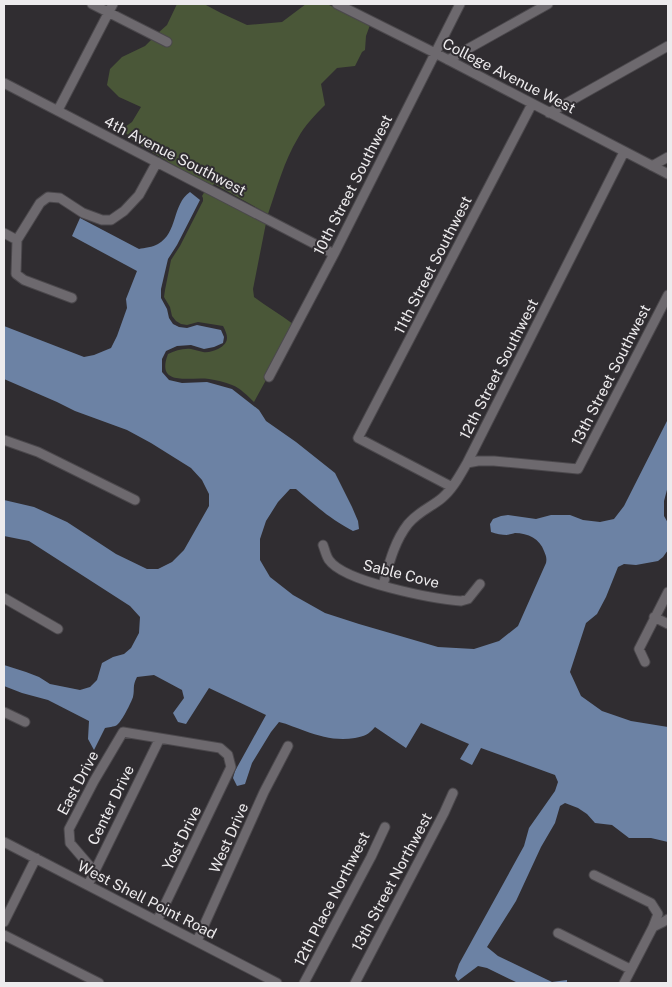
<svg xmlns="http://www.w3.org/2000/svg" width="672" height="987" font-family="'Public Sans',sans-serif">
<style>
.green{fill:#4a5738}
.water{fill:#6c82a4}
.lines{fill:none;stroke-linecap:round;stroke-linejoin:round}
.minor-casing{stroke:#4b484c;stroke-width:11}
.minor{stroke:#6d696e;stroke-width:9}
.labels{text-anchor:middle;stroke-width:4;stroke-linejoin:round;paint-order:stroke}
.street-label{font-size:15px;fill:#edebed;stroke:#302d31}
</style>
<rect width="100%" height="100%" fill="#302d31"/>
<path class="green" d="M 177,4 L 204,4 L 221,13 L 247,25 L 282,22 L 306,4 L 327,4 L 370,25 L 366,36 L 365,50 L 362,52 L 355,66 L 337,68 L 321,84 L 325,105 C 315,115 305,125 298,138 C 284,161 277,188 268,214 L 214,184 L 212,186 L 168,162 L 167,161 L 135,142 L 122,129 L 132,122 L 141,107 L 119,97 L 107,85 L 110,69 L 122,57 L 145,46 L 152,39 L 168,47 L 172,40 L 158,33 L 167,25 Z
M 205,191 L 266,223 L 253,289 L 254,297 C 267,307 280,314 293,324 L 264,379 L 266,380 L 254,402 C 248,396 240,388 232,385 C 225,382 216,380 209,379 C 191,376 155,388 168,354 C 175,351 183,348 191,349 C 195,350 199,351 203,352 C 208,353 213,351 218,349 C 229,343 229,337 223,326 L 198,322 L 187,325 L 181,324 L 176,321 L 172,316 L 170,307 L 164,297 L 165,290 L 171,260 L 180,246 L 203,201 L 203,198 L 202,196 Z"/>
<path class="water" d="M 190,192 L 200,200 L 177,245 L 168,259 L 161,289 L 161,298 L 167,309 L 169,318 L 173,324 L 179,327 L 187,328 L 197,325 L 221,330 L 224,337 L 223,343 L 214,347 L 204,349 L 191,345 L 177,346 L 166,351 L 162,359 L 162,372 L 169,380 L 182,383 L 207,382 L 232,389 L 259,410 L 266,421 L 296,442 L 335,473 L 352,507 L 358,521 L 359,529 L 353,531 C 330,519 316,506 296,489 L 290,489 L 278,502 L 266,521 L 260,539 L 260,560 L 270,577 L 293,595 L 325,613 L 359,624 L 438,647 L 474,649 L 499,641 L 518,626 L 546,563 C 547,558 546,556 544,551 C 540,539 528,533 515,533 C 515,533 508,535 507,535 C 502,535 496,534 491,532 L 490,524 L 493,519 L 501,516 L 508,515 L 536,519 L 551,515 L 570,515 L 583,520 L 600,522 L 614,519 L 624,506 L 668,419 L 668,486 L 664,501 L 664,516 L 668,523 L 668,550 L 663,557 L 658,561 L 636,565 L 624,564 L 618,567 L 606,597 L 597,614 L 586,623 L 570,672 L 581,696 L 602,711 L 631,721 L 668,727 L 668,842 L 651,838 L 629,838 L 612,825 L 595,823 L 587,814 L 578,808 L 565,803 L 560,806 L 555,823 L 541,847 L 516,901 L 487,947 L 498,956 L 552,982 L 567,980 L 567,983 L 518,983 L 487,968 L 478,966 L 458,981 L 455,976 L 459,964 L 524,846 L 529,828 L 555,791 L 558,782 L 555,775 L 481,748 L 472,765 L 460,759 L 469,744 L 421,723 L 406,748 L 375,727 C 368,735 365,736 355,738 C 337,741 322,737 305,731 C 296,728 288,724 279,722 L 271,732 L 252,763 L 245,784 L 237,786 L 233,778 L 235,771 L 266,715 L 209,688 L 186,724 L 178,722 L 173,713 L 184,698 L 182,690 L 154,675 L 137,677 C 132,687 135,688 133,697 C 131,703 122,721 117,725 C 114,727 108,727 105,728 L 94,750 L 88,739 L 89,721 L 48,700 L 22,693 L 4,686 L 4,665 L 26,672 L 39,677 L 50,684 L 80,690 L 90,687 L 97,680 L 102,663 L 113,657 L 124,654 L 131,648 L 139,633 L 140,617 L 130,606 L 29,541 L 4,536 L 4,500 L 34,507 L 67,522 L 116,554 L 147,569 L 158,569 L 172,562 L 184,550 L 209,506 L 209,494 L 202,480 L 191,468 L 151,443 L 127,430 L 75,411 L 57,402 L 4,379 L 4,326 L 84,357 L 94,355 L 111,348 L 117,336 L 127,308 L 126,299 L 137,271 L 72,236 L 80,218 L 139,249 C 144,248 153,247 158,244 C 178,233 172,204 190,192 Z"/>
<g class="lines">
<g class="minor-casing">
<path id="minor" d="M 92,4 L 167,42
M 337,4 L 435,53 L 668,174
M 448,60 L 548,4
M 4,83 L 334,254
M 58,110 L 113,4
M 549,113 L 668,46
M 652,166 L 668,157
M 4,233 L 17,240
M 17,240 L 40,203 L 48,197 L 60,198 L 83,213 L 102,220 L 111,220 L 124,211 L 139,195 L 157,162
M 17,240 L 16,274 L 24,280 L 72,298
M 269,377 L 334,254 L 460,4
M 4,440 L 38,452 L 135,500
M 467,463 L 478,461 L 494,461 L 578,469 L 668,295
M 452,487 L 358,438 L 532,104
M 323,545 C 325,550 326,556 329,560 C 344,582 434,599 461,601 L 468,599 L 480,584
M 383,585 C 389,564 394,542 408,524 C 419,511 430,508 442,498 C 453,489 460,475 467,463 L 624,152
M 4,598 L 58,629
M 654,617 L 668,624
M 645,662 L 639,649 L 668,592
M 4,712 L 25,722
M 4,842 L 277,983
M 94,871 L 70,843 L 69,829 L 94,781 L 123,732 L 220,748 L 228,755 L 231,767 L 157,921
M 594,875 L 651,903 L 658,914 L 653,927 L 624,983
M 88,885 L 160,738
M 4,922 L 36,858
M 653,927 L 663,922 L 668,919
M 558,933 L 630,969
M 4,935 L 99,983
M 197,941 L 264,792 L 288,746
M 304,983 L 371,857 L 385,827
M 355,983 L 444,813 L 453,793"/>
</g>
<use href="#minor" class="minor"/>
</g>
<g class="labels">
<g class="street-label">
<text transform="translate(509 76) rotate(27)" y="5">College Avenue West</text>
<text transform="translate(175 156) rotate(27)" y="5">4th Avenue Southwest</text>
<text transform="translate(353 185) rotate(-63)" y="5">10th Street Southwest</text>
<text transform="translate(433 265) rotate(-63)" y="5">11th Street Southwest</text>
<text transform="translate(499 369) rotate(-63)" y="5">12th Street Southwest</text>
<text transform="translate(611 375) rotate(-63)" y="5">13th Street Southwest</text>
<text transform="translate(401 574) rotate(14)" y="5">Sable Cove</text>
<text transform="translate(78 783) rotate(-62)" y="5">East Drive</text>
<text transform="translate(111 805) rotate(-64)" y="5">Center Drive</text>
<text transform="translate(182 838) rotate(-64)" y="5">Yost Drive</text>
<text transform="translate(229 838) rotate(-66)" y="5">West Drive</text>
<text transform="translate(392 882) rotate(-62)" y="5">13th Street Northwest</text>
<text transform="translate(332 899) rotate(-63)" y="5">12th Place Northwest</text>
<text transform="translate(147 900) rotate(27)" y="5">West Shell Point Road</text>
</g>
</g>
<rect width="672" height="987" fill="none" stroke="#edebed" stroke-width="10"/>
</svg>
